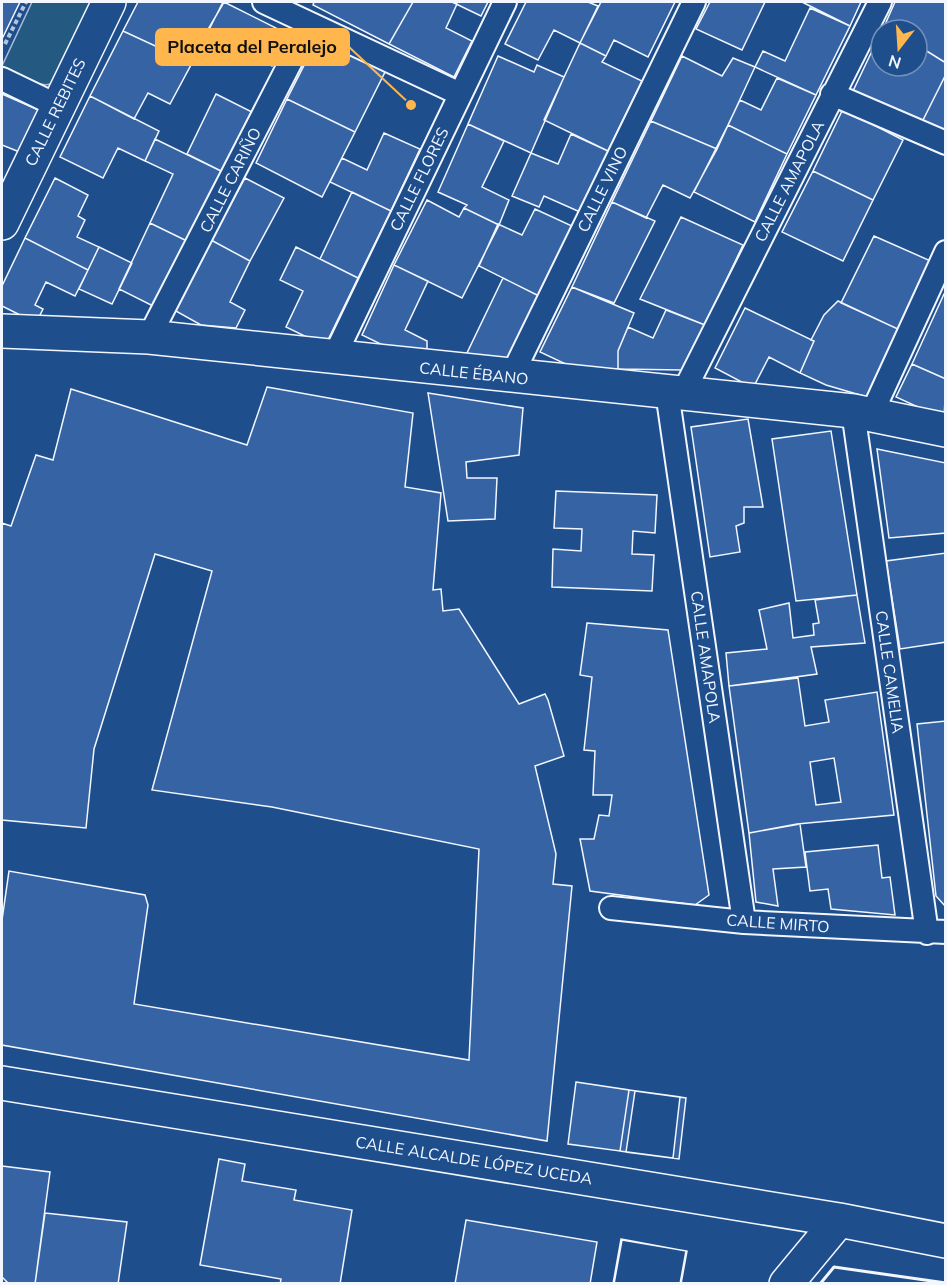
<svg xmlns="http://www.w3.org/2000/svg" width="947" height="1285" font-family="Mulish,sans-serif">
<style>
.green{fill:#245a82;stroke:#a8bbd7;stroke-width:1.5}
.building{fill:#3563a3;stroke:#f2f6ff;stroke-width:1.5;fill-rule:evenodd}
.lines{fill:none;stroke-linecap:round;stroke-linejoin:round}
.service-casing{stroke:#f2f6ff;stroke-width:26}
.minor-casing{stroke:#f2f6ff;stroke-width:36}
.tertiary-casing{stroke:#f2f6ff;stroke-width:36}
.path{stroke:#b3c4dc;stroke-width:4;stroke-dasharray:4.5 3;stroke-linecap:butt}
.service{stroke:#1f4e8c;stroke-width:22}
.minor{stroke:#1f4e8c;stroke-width:33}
.tertiary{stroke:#1f4e8c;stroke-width:33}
.wall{stroke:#f2f6ff;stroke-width:3}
.labels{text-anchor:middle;stroke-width:4.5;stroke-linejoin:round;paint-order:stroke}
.street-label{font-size:16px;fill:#f2f6ff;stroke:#1f4e8c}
.leader{fill:none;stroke:#ffb74d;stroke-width:2}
.callout-dot{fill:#ffb74d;stroke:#1f4e8c;stroke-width:2}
.callout{fill:#ffb74d;stroke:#ffb74d;stroke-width:2}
.callout-label{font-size:18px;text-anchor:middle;font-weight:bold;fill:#111}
</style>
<rect width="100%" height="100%" fill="#1f4e8c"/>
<path class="green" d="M 32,2 L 96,2 L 54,83 C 37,90 17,73 2,66 Z"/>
<path class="building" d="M 2,2 L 20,2 L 2,39 Z
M 138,2 L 223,2 L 192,63 L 123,31 Z
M 224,2 L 288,34 L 272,66 L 206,33 Z
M 314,2 L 413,2 L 389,44 L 313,5 Z
M 413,2 L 452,2 L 457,4 L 446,28 L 472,41 L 454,77 L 389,44 Z
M 452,2 L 488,2 L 481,16 Z
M 526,2 L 588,2 L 598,6 L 580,43 L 554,30 L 538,60 L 505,44 Z
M 601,2 L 675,2 L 648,57 L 614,40 L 606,56 L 580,43 Z
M 710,2 L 765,2 L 742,50 L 696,29 Z
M 802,2 L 861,2 L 850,26 Z
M 895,2 L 946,2 L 946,63 L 917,45 L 917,30 L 883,29 Z
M 810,8 L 850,26 L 816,95 L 755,67 L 763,51 L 785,61 Z
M 123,31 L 192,63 L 170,104 L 148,93 L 134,119 L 90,96 Z
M 881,32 L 881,66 L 917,66 L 917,45 L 946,63 L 946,74 L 922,122 L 853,91 Z
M 319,36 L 386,70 L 355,132 L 287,99 Z
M 580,43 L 606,56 L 602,62 L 642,81 L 608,151 L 544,120 Z
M 498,56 L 534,72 L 537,65 L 564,77 L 531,153 L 468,124 Z
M 682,56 L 722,76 L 733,58 L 755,67 L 717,149 L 651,121 Z
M 946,74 L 946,132 L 922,122 Z
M 777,78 L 816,95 L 787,154 L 728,125 L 740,100 L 761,110 Z
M 2,94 L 41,111 L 22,153 L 2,145 Z
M 216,94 L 252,112 L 223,172 L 187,154 Z
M 90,96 L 159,131 L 145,161 L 118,148 L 103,178 L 60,157 Z
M 287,99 L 355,132 L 322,197 L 256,163 Z
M 843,109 L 903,140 L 873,200 L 813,171 Z
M 651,121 L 717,149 L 690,198 L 663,185 L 646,218 L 612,202 Z
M 468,124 L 504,141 L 482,187 L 509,200 L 499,225 L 464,208 L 467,205 L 438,192 Z
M 728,125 L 787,154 L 755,222 L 694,192 Z
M 384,133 L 420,149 L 391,211 L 330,182 L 342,158 L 367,170 Z
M 571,134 L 608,151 L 580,212 L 544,196 L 539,207 L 512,196 L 531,153 L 558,164 Z
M 155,139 L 223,172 L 189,242 L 150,223 L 173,174 L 145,161 Z
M 813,171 L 873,200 L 843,261 L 782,232 Z
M 55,178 L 88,195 L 78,216 L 85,220 L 77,237 L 99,247 L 88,270 L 25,238 Z
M 245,178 L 284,198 L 250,261 L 211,240 Z
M 352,192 L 391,211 L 358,278 L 320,259 Z
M 427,200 L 459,217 L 464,208 L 499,225 L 462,298 L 394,265 Z
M 612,202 L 655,221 L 614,303 L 572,287 Z
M 535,209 L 572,226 L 539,296 L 479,266 L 498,224 L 522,235 Z
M 681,217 L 743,245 L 705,325 L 640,299 Z
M 150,223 L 189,242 L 157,308 L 119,289 Z
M 874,236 L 933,262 L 900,330 L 841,303 Z
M 25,238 L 88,270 L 75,296 L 46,282 L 35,305 L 43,309 L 36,323 L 2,306 L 2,286 Z
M 211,240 L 250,261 L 230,302 L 245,310 L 236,328 L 201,325 L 174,310 Z
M 99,247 L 132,263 L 112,304 L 79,289 Z
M 296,247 L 358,278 L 325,346 L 286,327 L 303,291 L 280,280 Z
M 394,265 L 428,281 L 405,330 L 427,341 L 427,353 L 399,353 L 362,335 Z
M 503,278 L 539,296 L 506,362 L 466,355 Z
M 572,287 L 634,313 L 618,351 L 618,369 L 574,368 L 540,352 Z
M 944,294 L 946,294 L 946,379 L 912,364 Z
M 838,301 L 900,330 L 867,397 L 826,385 L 800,373 L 814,341 L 811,340 L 824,315 Z
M 745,308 L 814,341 L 800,373 L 769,357 L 753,388 L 715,368 Z
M 666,310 L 705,325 L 683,370 L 618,369 L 618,351 L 628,327 L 653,338 Z
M 912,364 L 946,379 L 944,419 L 896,397 Z
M 267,387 L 413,413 L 405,487 L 441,493 L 433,590 L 441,589 L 443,611 L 459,609 L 519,704 L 545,694 L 548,700 L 564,756 L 535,766 L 556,854 L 553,884 L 572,886 L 547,1141 L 2,1045 L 2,920 L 9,871 L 145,895 L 148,905 L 134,1004 L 469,1060 L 479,849 L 272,807 L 152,790 L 212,571 L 155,554 L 94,749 L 86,828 L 2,820 L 2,523 L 11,526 L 36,455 L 53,460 L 71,389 L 247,445 Z
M 428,393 L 523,408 L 519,455 L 466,462 L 467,478 L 497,478 L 495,519 L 448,521 Z
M 748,419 L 763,507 L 744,507 L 744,523 L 736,526 L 740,552 L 710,557 L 691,427 Z
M 831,431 L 857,595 L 796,601 L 772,439 Z
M 877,449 L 946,463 L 946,533 L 889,538 Z
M 556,491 L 657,495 L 655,533 L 633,531 L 632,554 L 654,555 L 652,591 L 552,587 L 553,549 L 581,551 L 582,529 L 554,528 Z
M 946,553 L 946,642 L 900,649 L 886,561 Z
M 857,595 L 865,643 L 811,647 L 817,674 L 729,686 L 726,653 L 767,649 L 759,610 L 789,603 L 793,638 L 814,635 L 813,624 L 819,623 L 815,600 Z
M 587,623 L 668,630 L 709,895 L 695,905 L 590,891 L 580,839 L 594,839 L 599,815 L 609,816 L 612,795 L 593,795 L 595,751 L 584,750 L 592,677 L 580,675 Z
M 798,678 L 805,726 L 829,722 L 825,700 L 877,692 L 894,815 L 797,824 L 749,833 L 729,686 ZM 834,758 L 841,802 L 816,805 L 810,762 Z
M 946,721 L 946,907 L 936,896 L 917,724 Z
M 800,824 L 806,867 L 773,869 L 778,906 L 756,902 L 749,833 Z
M 878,845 L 882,878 L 890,877 L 895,915 L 831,909 L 828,889 L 810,891 L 805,852 Z
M 576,1082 L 629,1090 L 620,1151 L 568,1144 Z
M 629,1090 L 680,1097 L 673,1158 L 620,1151 Z
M 635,1091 L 686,1098 L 679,1159 L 626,1152 Z
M 219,1159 L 245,1164 L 242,1181 L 296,1190 L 294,1200 L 352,1210 L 340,1284 L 280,1284 L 281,1279 L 200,1265 Z
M 2,1166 L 50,1172 L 35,1284 L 9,1284 L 2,1277 Z
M 45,1213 L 127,1222 L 118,1284 L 35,1284 Z
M 466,1220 L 597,1242 L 590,1284 L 455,1284 Z
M 621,1239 L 686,1251 L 680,1284 L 613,1284 Z
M 622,1240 L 687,1251 L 681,1284 L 614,1284 Z"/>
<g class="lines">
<g class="service-casing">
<path id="service" d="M 264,2 L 460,94
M 2,79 L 58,106
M 832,94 L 946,143
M 149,337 L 310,24
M 334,357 L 505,2
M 511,377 L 694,2
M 667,392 L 744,922
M 683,393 L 880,2
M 853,411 L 927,933
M 872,413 L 946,252
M 611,908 L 744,922 L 946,932"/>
</g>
<g class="minor-casing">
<path id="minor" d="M 2,331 L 149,337 L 853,411 L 946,430"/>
</g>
<g class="tertiary-casing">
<path id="tertiary" d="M 2,223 L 109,2
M 2,1083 L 839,1220 L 946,1241
M 786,1284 L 839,1220"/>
</g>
<path class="path" d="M 5,44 L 26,2"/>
<use href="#service" class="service"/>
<use href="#minor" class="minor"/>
<use href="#tertiary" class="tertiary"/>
<path class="wall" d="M 820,1284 L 834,1267 L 946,1283"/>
</g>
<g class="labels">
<g class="street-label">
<text transform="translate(55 112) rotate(-64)" y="6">CALLE REBITES</text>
<text transform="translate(419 179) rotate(-64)" y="6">CALLE FLORES</text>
<text transform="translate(230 180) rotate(-63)" y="6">CALLE CARIÑO</text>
<text transform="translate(789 181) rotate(-63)" y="6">CALLE AMAPOLA</text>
<text transform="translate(602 189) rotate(-64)" y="6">CALLE VINO</text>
<text transform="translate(474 373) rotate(6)" y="6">CALLE ÉBANO</text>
<text transform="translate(706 657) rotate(82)" y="6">CALLE AMAPOLA</text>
<text transform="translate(890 672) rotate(82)" y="6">CALLE CAMELIA</text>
<text transform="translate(778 923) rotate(4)" y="6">CALLE MIRTO</text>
<text transform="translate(474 1160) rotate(9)" y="6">CALLE ALCALDE LÓPEZ UCEDA</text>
</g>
</g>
<path class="leader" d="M411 105L349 47"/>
<circle class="callout-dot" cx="411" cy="105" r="6"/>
<rect class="callout" x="156" y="29" width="193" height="36" rx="6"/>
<g class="callout-label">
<text x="252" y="53">Placeta del Peralejo</text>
</g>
<rect width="947" height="1285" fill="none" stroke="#f2f6ff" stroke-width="6"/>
<g transform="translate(899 48) rotate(197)"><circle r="28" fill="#1f4e8c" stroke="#7391ba" stroke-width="1.5"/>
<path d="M0-4.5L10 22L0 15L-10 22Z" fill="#ffb74d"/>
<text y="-9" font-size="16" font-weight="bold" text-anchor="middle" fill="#f2f6ff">N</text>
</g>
</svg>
